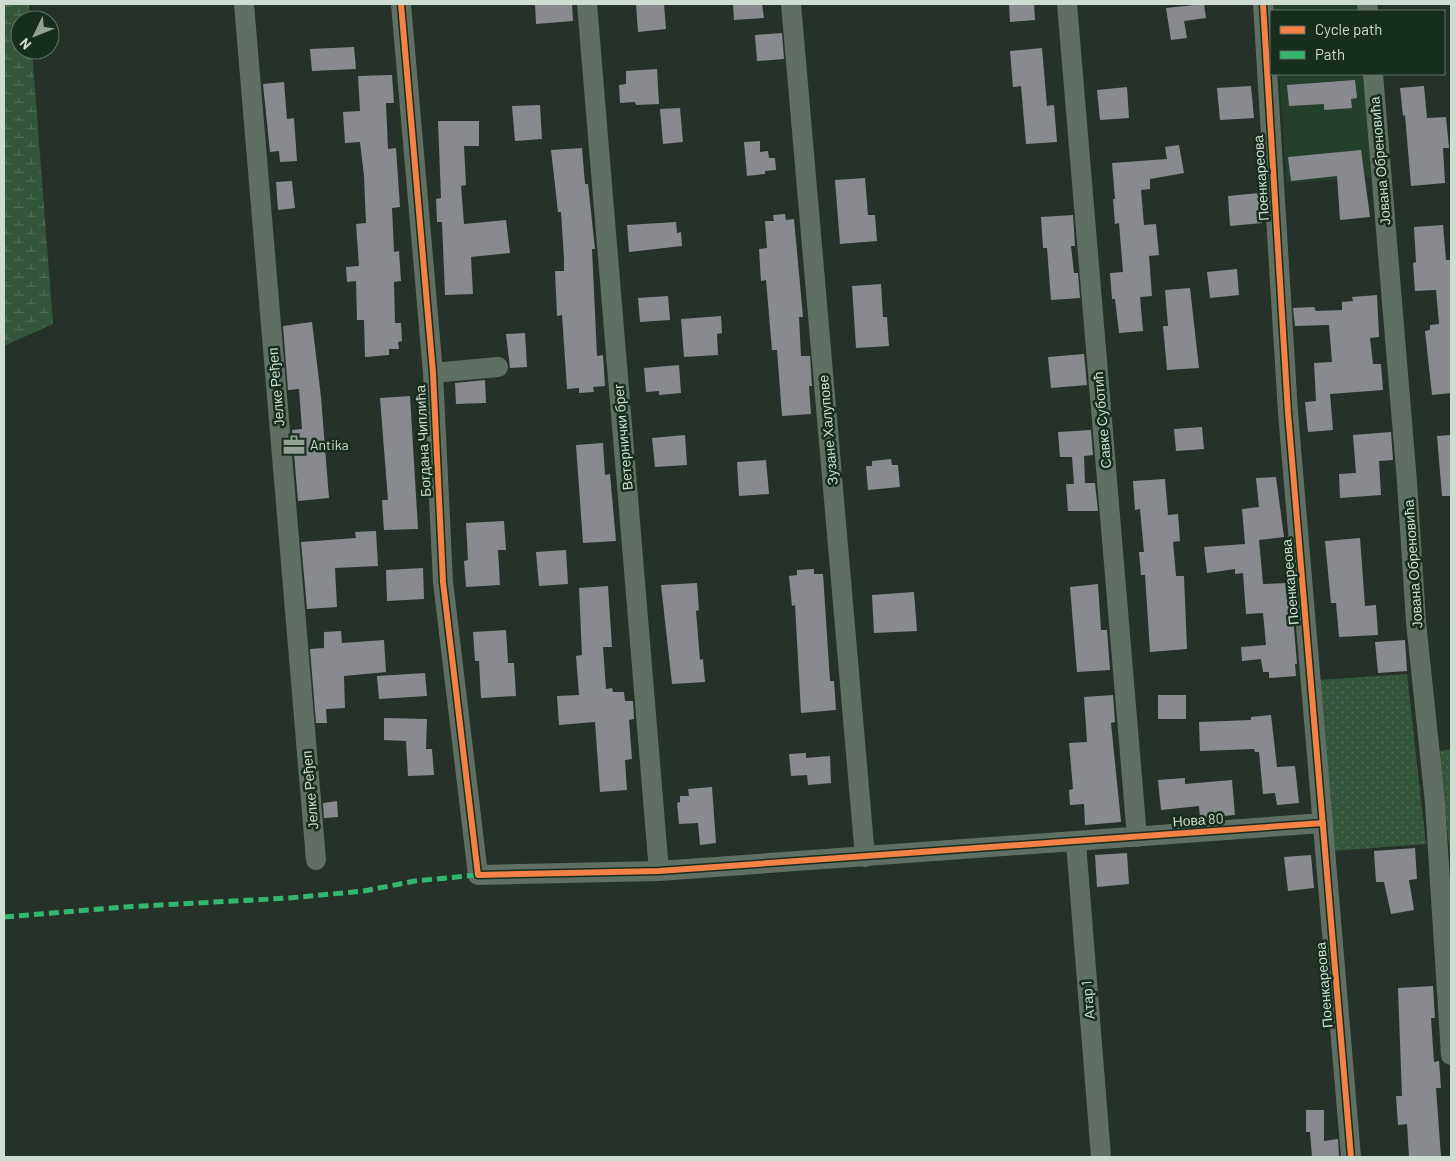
<svg xmlns="http://www.w3.org/2000/svg" width="1455" height="1161" font-family="Barlow,sans-serif">
<style>
.built{fill:#243f2c}
.grass{fill:url(#grass-dots)}
.wetland{fill:url(#wetland-marsh)}
.building{fill:#888a90}
.lines{fill:none;stroke-linecap:round;stroke-linejoin:round}
.minor{stroke:#606f64;stroke-width:20}
.quiet{stroke:#33b770;stroke-width:5;stroke-dasharray:10 5;stroke-linecap:butt}
.cycleway-casing{stroke:#172d1d;stroke-width:9}
.cycleway{stroke:#f48246;stroke-width:6}
.labels{text-anchor:middle;stroke-width:5;stroke-linejoin:round;paint-order:stroke}
.street-label{font-size:14px;fill:#cfdcd1;stroke:#172d1d}
.poi-label{font-size:14px;fill:#cfdcd1;stroke:#172d1d;text-anchor:start}
</style>
<defs>
<pattern id="grass-dots" width="8" height="8" patternUnits="userSpaceOnUse" patternTransform="scale(1.25)"><rect width="8" height="8" fill="#32553b"/><path d="M2 2h.1M6 6h.1" fill="none" stroke="#4f6d56" stroke-width="1.8" stroke-linecap="round"/></pattern>
<pattern id="wetland-marsh" width="20" height="14" patternUnits="userSpaceOnUse" patternTransform="scale(1.25)"><rect width="20" height="14" fill="#32553b"/><path d="M1 5h8M5 5V1M11 12h8M15 12V8" fill="none" stroke="#4f6d56"/></pattern>
</defs>
<rect width="100%" height="100%" fill="#263229"/>
<path class="built" d="M 1274,4 L 1359,4 L 1360,11 L 1274,11 Z
M 1279,74 L 1365,74 L 1372,177 L 1287,183 Z"/>
<path class="grass" d="M 1407,674 L 1426,844 L 1332,851 L 1318,680 Z
M 1451,749 L 1451,865 L 1439,751 Z"/>
<path class="wetland" d="M 4,4 L 29,4 L 30,20 L 20,20 L 20,50 L 32,50 L 53,324 L 4,346 Z"/>
<path class="building" d="M 535,4 L 572,4 L 573,21 L 536,24 Z
M 636,4 L 664,4 L 666,29 L 638,32 Z
M 733,4 L 762,4 L 764,18 L 734,20 Z
M 1009,4 L 1034,4 L 1035,20 L 1010,22 Z
M 1204,4 L 1206,18 L 1184,21 L 1187,38 L 1171,40 L 1166,8 Z
M 782,33 L 784,59 L 757,61 L 755,35 Z
M 354,47 L 356,69 L 312,71 L 310,49 Z
M 1042,48 L 1047,106 L 1054,105 L 1057,142 L 1026,144 L 1021,86 L 1013,87 L 1010,51 Z
M 657,69 L 659,104 L 636,105 L 635,102 L 620,103 L 619,85 L 626,84 L 626,71 Z
M 392,75 L 394,103 L 386,103 L 388,149 L 396,148 L 400,207 L 392,208 L 394,252 L 399,251 L 401,281 L 394,282 L 395,323 L 401,323 L 402,341 L 398,342 L 399,349 L 389,349 L 389,355 L 365,357 L 364,320 L 357,320 L 356,281 L 347,282 L 346,267 L 359,266 L 356,224 L 366,223 L 364,176 L 360,142 L 345,143 L 343,112 L 360,111 L 358,76 Z
M 1355,80 L 1357,98 L 1351,99 L 1352,108 L 1324,110 L 1324,104 L 1289,106 L 1287,85 Z
M 284,82 L 287,119 L 294,118 L 297,161 L 280,162 L 279,151 L 270,152 L 263,84 Z
M 1251,86 L 1254,118 L 1220,120 L 1217,88 Z
M 1424,86 L 1427,118 L 1446,117 L 1449,148 L 1443,148 L 1445,183 L 1411,186 L 1405,115 L 1403,116 L 1400,88 Z
M 1127,87 L 1129,118 L 1100,120 L 1097,90 Z
M 540,105 L 542,139 L 515,141 L 512,106 Z
M 680,108 L 683,142 L 663,144 L 660,109 Z
M 438,121 L 479,121 L 479,146 L 464,146 L 466,185 L 461,186 L 464,224 L 506,220 L 510,253 L 471,257 L 473,294 L 445,295 L 442,222 L 437,222 L 436,199 L 441,198 Z
M 760,141 L 760,152 L 768,151 L 769,158 L 775,158 L 776,170 L 765,171 L 765,174 L 747,176 L 744,142 Z
M 1179,145 L 1184,173 L 1150,179 L 1150,189 L 1141,190 L 1144,225 L 1156,224 L 1159,255 L 1149,256 L 1152,296 L 1140,297 L 1143,331 L 1119,333 L 1115,299 L 1112,299 L 1110,273 L 1123,272 L 1119,223 L 1115,224 L 1113,199 L 1115,199 L 1112,163 L 1167,159 L 1165,147 Z
M 582,148 L 585,184 L 588,184 L 595,249 L 592,249 L 597,356 L 603,355 L 605,386 L 593,387 L 594,392 L 579,393 L 579,388 L 567,389 L 562,315 L 557,316 L 555,271 L 564,271 L 564,258 L 561,212 L 558,212 L 551,150 Z
M 1361,150 L 1370,217 L 1340,220 L 1337,176 L 1291,181 L 1288,157 Z
M 865,178 L 868,215 L 875,215 L 877,241 L 840,244 L 835,180 Z
M 292,181 L 295,208 L 278,210 L 276,182 Z
M 1259,193 L 1262,223 L 1230,226 L 1228,196 Z
M 785,214 L 786,220 L 794,219 L 803,317 L 799,317 L 801,356 L 810,356 L 812,386 L 809,386 L 811,414 L 782,416 L 777,350 L 772,350 L 766,280 L 761,281 L 759,249 L 767,248 L 765,221 L 774,221 L 773,215 Z
M 1073,215 L 1075,246 L 1071,246 L 1074,273 L 1078,273 L 1080,298 L 1051,300 L 1047,248 L 1043,248 L 1041,217 Z
M 676,222 L 677,233 L 681,232 L 682,246 L 629,252 L 627,225 Z
M 1443,225 L 1446,260 L 1451,260 L 1451,393 L 1432,395 L 1425,331 L 1430,330 L 1430,325 L 1439,324 L 1436,290 L 1415,291 L 1413,263 L 1416,262 L 1414,227 Z
M 1237,269 L 1239,295 L 1210,298 L 1207,272 Z
M 881,284 L 883,317 L 887,317 L 889,346 L 856,348 L 852,286 Z
M 1190,288 L 1199,368 L 1167,370 L 1163,326 L 1168,326 L 1165,290 Z
M 1377,295 L 1379,337 L 1370,338 L 1373,364 L 1381,364 L 1383,390 L 1330,394 L 1333,430 L 1308,432 L 1305,402 L 1316,401 L 1314,363 L 1332,362 L 1329,325 L 1295,326 L 1293,308 L 1314,307 L 1316,311 L 1342,310 L 1342,302 L 1353,301 L 1352,297 Z
M 668,296 L 670,320 L 640,322 L 638,298 Z
M 721,316 L 722,333 L 717,334 L 718,355 L 684,357 L 681,319 Z
M 312,322 L 321,397 L 329,498 L 298,501 L 292,430 L 302,429 L 299,389 L 288,390 L 283,326 Z
M 525,333 L 527,367 L 510,368 L 506,334 Z
M 1084,354 L 1087,385 L 1051,388 L 1048,357 Z
M 679,365 L 681,393 L 659,395 L 659,391 L 646,392 L 644,368 Z
M 485,380 L 486,403 L 456,404 L 455,383 Z
M 410,396 L 418,529 L 384,530 L 382,500 L 388,500 L 380,398 Z
M 1202,427 L 1204,449 L 1176,451 L 1174,429 Z
M 1091,430 L 1093,455 L 1084,456 L 1085,483 L 1095,483 L 1098,511 L 1068,511 L 1066,484 L 1074,484 L 1072,457 L 1060,457 L 1058,432 Z
M 1391,432 L 1393,460 L 1379,461 L 1381,495 L 1340,498 L 1339,474 L 1356,473 L 1353,435 Z
M 685,435 L 687,465 L 655,467 L 652,438 Z
M 1451,435 L 1451,496 L 1442,496 L 1437,436 Z
M 603,443 L 605,475 L 610,474 L 616,541 L 583,543 L 576,445 Z
M 891,459 L 892,465 L 898,465 L 900,487 L 868,490 L 866,466 L 872,466 L 872,461 Z
M 766,460 L 769,494 L 739,496 L 737,462 Z
M 1276,477 L 1284,537 L 1259,540 L 1263,584 L 1287,583 L 1290,617 L 1293,616 L 1297,664 L 1295,664 L 1296,676 L 1269,678 L 1269,672 L 1263,672 L 1261,659 L 1242,661 L 1241,647 L 1266,645 L 1263,613 L 1246,614 L 1243,573 L 1235,574 L 1235,569 L 1207,573 L 1204,547 L 1245,544 L 1242,509 L 1259,507 L 1256,478 Z
M 1165,479 L 1168,515 L 1178,514 L 1180,541 L 1173,542 L 1176,576 L 1184,576 L 1187,649 L 1150,652 L 1145,575 L 1141,575 L 1139,552 L 1144,552 L 1140,509 L 1135,510 L 1133,481 Z
M 504,521 L 506,550 L 498,550 L 500,585 L 466,587 L 464,561 L 468,560 L 466,523 Z
M 376,531 L 378,566 L 335,568 L 337,607 L 307,609 L 301,542 L 356,538 L 355,532 Z
M 1360,538 L 1365,606 L 1376,605 L 1378,635 L 1339,637 L 1336,603 L 1331,603 L 1325,541 Z
M 566,550 L 568,584 L 539,586 L 536,552 Z
M 423,568 L 424,599 L 387,601 L 386,570 Z
M 814,569 L 814,574 L 823,574 L 830,681 L 834,681 L 836,710 L 801,713 L 795,605 L 792,606 L 789,576 L 797,575 L 797,570 Z
M 697,583 L 699,610 L 696,611 L 700,660 L 703,659 L 705,682 L 672,684 L 661,585 Z
M 1098,584 L 1101,630 L 1107,630 L 1110,670 L 1077,672 L 1070,587 Z
M 608,586 L 612,647 L 603,647 L 606,689 L 612,688 L 613,692 L 624,692 L 625,701 L 633,701 L 634,719 L 629,720 L 632,759 L 625,760 L 627,790 L 600,792 L 595,722 L 559,725 L 557,696 L 579,695 L 576,656 L 582,655 L 579,588 Z
M 914,592 L 917,631 L 874,633 L 872,595 Z
M 506,630 L 508,663 L 514,663 L 516,696 L 481,698 L 479,661 L 475,661 L 473,632 Z
M 341,631 L 342,643 L 384,640 L 386,672 L 344,676 L 345,708 L 326,709 L 327,723 L 316,723 L 310,649 L 324,648 L 324,632 Z
M 1405,640 L 1407,671 L 1378,673 L 1375,642 Z
M 425,673 L 427,696 L 379,699 L 377,676 Z
M 1113,695 L 1115,722 L 1111,723 L 1121,822 L 1085,825 L 1084,804 L 1070,805 L 1069,790 L 1073,789 L 1069,743 L 1087,742 L 1084,697 Z
M 1158,695 L 1186,695 L 1186,719 L 1158,719 Z
M 1271,715 L 1277,767 L 1295,766 L 1299,803 L 1277,805 L 1275,793 L 1263,794 L 1259,752 L 1255,752 L 1254,749 L 1200,751 L 1199,722 L 1251,720 L 1251,717 Z
M 384,718 L 427,719 L 426,749 L 432,749 L 434,775 L 408,776 L 406,741 L 384,740 Z
M 806,753 L 806,758 L 830,756 L 831,783 L 808,785 L 807,775 L 791,776 L 789,754 Z
M 1185,778 L 1185,784 L 1232,780 L 1235,815 L 1200,818 L 1199,806 L 1161,810 L 1158,780 Z
M 712,787 L 716,843 L 700,845 L 698,823 L 679,824 L 677,803 L 680,802 L 680,796 L 689,796 L 688,789 Z
M 337,801 L 338,817 L 324,818 L 323,803 Z
M 1415,848 L 1417,879 L 1409,880 L 1414,910 L 1391,914 L 1384,882 L 1376,882 L 1374,851 Z
M 1127,853 L 1129,884 L 1097,887 L 1095,855 Z
M 1311,855 L 1314,888 L 1288,891 L 1284,857 Z
M 1433,986 L 1435,1018 L 1431,1018 L 1434,1062 L 1439,1061 L 1441,1088 L 1436,1088 L 1441,1157 L 1409,1157 L 1407,1124 L 1398,1125 L 1396,1096 L 1402,1096 L 1398,988 Z
M 1306,1110 L 1324,1110 L 1324,1141 L 1338,1139 L 1339,1157 L 1312,1157 L 1310,1132 L 1306,1132 Z"/>
<g class="lines">
<path class="minor" d="M 244,4 L 316,860
M 401,4 L 433,373 L 443,582 L 478,875 L 659,871 L 1323,823
M 587,4 L 659,871
M 791,4 L 865,857
M 1067,4 L 1137,837
M 1263,4 L 1288,413 L 1351,1157
M 1367,4 L 1368,11
M 1373,74 L 1407,482 L 1416,622 L 1435,803 L 1451,1055
M 433,373 L 498,367
M 1076,843 L 1101,1157"/>
<path class="quiet" d="M 4,917 L 124,907 L 289,898 L 364,891 L 415,881 L 478,875"/>
<g class="cycleway-casing">
<path id="cycleway" d="M 401,4 L 433,373 L 443,582 L 478,875 L 659,871 L 1323,823
M 1263,4 L 1288,413 L 1351,1157"/>
</g>
<use href="#cycleway" class="cycleway"/>
</g>
<defs>
<g id="office-bare" transform="scale(1.725)"><path d="M-6-3h4V-5.5h4V-3h4V5H-6ZM-1-4.5V-3h2v-1.5ZM-6 0V1H6V0Z" fill="#94a096" stroke="#172d1d" stroke-width="2.5" paint-order="stroke"/></g>
</defs>
<g fill-rule="evenodd">
<use href="#office-bare" x="294" y="445"/>
</g>
<g class="labels">
<g class="street-label">
<text transform="translate(1380 161) rotate(-95)" y="5">Јована Обреновића</text>
<text transform="translate(1261 178) rotate(-94)" y="5">Поенкареова</text>
<text transform="translate(276 387) rotate(-95)" y="5">Јелке Ређеп</text>
<text transform="translate(1102 420) rotate(-95)" y="5">Савке Суботић</text>
<text transform="translate(828 430) rotate(-95)" y="5">Зузане Халупове</text>
<text transform="translate(623 437) rotate(-95)" y="5">Ветернички брег</text>
<text transform="translate(423 441) rotate(-93)" y="5">Богдана Чиплића</text>
<text transform="translate(1413 564) rotate(-94)" y="5">Јована Обреновића</text>
<text transform="translate(1290 582) rotate(-95)" y="5">Поенкареова</text>
<text transform="translate(310 790) rotate(-95)" y="5">Јелке Ређеп</text>
<text transform="translate(1198 820) rotate(-4)" y="5">Нова 80</text>
<text transform="translate(1324 985) rotate(-95)" y="5">Поенкареова</text>
<text transform="translate(1088 1000) rotate(-95)" y="5">Атар 1</text>
</g>
<g class="poi-label">
<text x="310" y="450">Antika</text>
</g>
</g>
<rect width="1455" height="1161" fill="none" stroke="#cfdcd1" stroke-width="10"/>
<rect x="1270" y="10" width="175" height="65" fill="#172d1d" stroke="#617365"/>
<rect x="1280" y="26" width="25" height="8" fill="#f48246" stroke="#617365"/>
<text x="1315" y="35" font-size="15" fill="#cfdcd1">Cycle path</text>
<rect x="1280" y="51" width="25" height="8" fill="#33b770" stroke="#617365"/>
<text x="1315" y="60" font-size="15" fill="#cfdcd1">Path</text>
<g transform="translate(35 35) rotate(227)"><circle r="24" fill="#172d1d" stroke="#617365"/>
<path d="M0-4L9 19L0 12L-9 19Z" fill="#94a096"/>
<text y="-8" font-size="14" font-weight="bold" text-anchor="middle" fill="#cfdcd1">N</text>
</g>
</svg>
